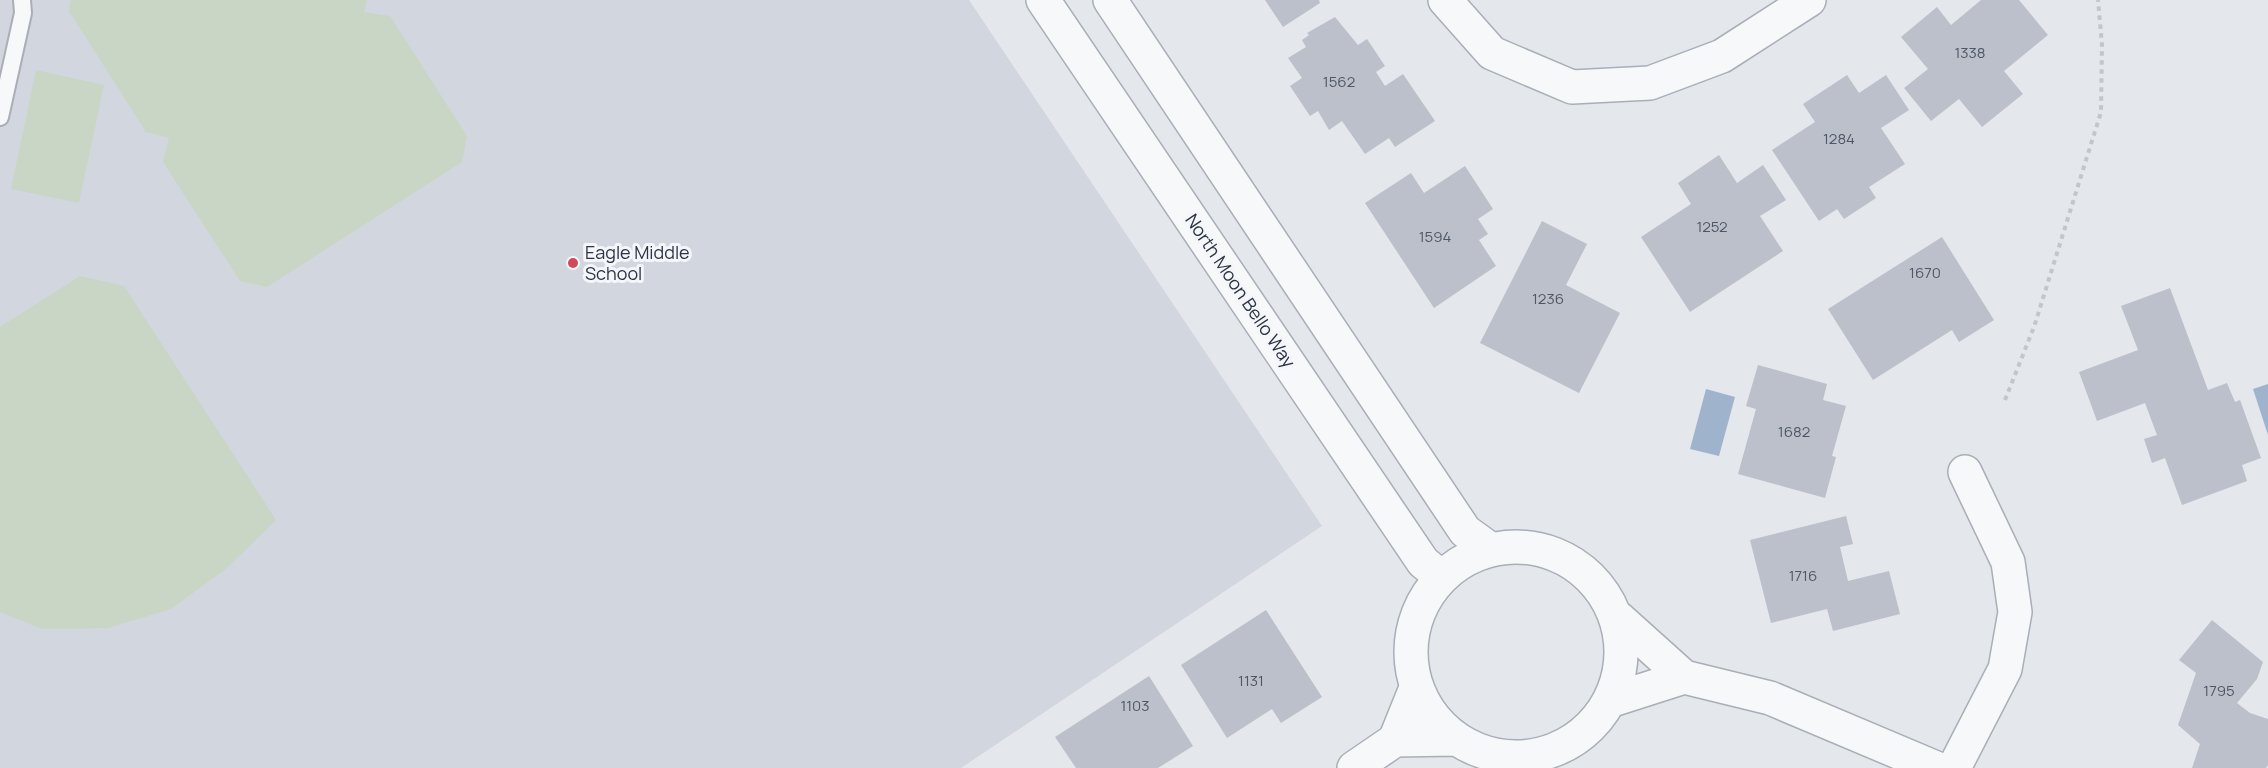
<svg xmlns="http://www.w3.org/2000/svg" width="2268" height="768" font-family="Manrope,sans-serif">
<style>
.built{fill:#d2d6de}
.green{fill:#c9d6c5}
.water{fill:#9fb4cc}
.building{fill:#bbc0ca}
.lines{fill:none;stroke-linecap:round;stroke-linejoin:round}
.service-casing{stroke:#a9aeb7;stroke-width:20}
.minor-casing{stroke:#a9aeb7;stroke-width:36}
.tertiary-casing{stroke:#a9aeb7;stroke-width:36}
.path{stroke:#c2c5cb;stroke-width:4;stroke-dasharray:4.5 4.5;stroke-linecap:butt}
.service{stroke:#f7f8fa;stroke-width:16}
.minor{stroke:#f7f8fa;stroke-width:33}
.tertiary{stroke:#f7f8fa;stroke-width:33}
.poi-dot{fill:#d1495b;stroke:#f4f6f9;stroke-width:2}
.labels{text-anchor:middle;stroke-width:6;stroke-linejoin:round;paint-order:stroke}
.number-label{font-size:15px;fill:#4f5766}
.poi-label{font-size:18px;fill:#2b3445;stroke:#f4f6f9;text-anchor:start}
.street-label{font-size:18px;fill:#2b3445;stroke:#f4f6f9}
</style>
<rect width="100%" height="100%" fill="#e4e7ec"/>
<path class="built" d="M 0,0 L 969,0 L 1322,526 L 961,768 L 0,768 Z"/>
<path class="green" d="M 71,0 L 367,0 L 364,12 L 390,16 L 467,136 L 462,162 L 267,287 L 240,281 L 163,162 L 169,138 L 146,132 L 69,11 Z
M 36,70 L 104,85 L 79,203 L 11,189 Z
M 80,276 L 124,286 L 276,520 L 227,568 L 171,609 L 108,628 L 42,629 L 0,612 L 0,327 Z"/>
<path class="water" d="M 2268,384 L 2268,435 L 2253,389 Z
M 1706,389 L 1735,397 L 1719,456 L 1690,449 Z"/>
<path class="building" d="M 1265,0 L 1319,0 L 1320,3 L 1283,27 Z
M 1981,0 L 2019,0 L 2048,35 L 2004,71 L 2023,94 L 1982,127 L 1959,99 L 1931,121 L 1904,88 L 1928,69 L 1901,37 L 1937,7 L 1951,25 Z
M 1335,17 L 1358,45 L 1367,39 L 1385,66 L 1376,72 L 1385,86 L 1403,74 L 1435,121 L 1395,147 L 1389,138 L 1365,154 L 1342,121 L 1329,130 L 1318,111 L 1310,116 L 1290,86 L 1302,78 L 1288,58 L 1306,47 L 1302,40 L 1309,35 L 1307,33 Z
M 1847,75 L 1859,93 L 1886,75 L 1909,110 L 1881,128 L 1905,164 L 1869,187 L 1876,198 L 1844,219 L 1837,209 L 1819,221 L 1772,150 L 1815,122 L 1803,104 Z
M 1719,155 L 1737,183 L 1763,165 L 1786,200 L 1760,216 L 1783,251 L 1690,312 L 1641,237 L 1691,204 L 1678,183 Z
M 1465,166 L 1493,209 L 1478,219 L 1488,234 L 1479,240 L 1496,266 L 1434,308 L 1365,203 L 1411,173 L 1424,193 Z
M 1542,221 L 1587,244 L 1566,285 L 1620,313 L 1579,393 L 1480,343 Z
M 1942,237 L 1994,320 L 1959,342 L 1952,330 L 1873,380 L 1828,309 Z
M 2170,288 L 2208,390 L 2227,383 L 2235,402 L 2240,400 L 2261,458 L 2242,465 L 2247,481 L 2182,505 L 2165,458 L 2152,463 L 2144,439 L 2157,435 L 2145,403 L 2097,421 L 2079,372 L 2138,350 L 2121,306 Z
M 1758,365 L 1827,384 L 1823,400 L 1846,406 L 1832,456 L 1836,457 L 1825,498 L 1738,474 L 1756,409 L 1746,406 Z
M 1846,516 L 1853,544 L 1840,547 L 1848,581 L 1889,571 L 1900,614 L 1833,631 L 1827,609 L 1771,623 L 1750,540 Z
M 1266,610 L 1322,697 L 1281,723 L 1272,709 L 1227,738 L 1181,665 Z
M 2212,620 L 2263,662 L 2257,679 L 2237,703 L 2250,713 L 2268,719 L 2268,765 L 2266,768 L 2192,768 L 2200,744 L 2178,725 L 2196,673 L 2179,660 Z
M 1149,676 L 1193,746 L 1158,768 L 1076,768 L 1055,737 Z"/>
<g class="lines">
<g class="service-casing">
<path id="service" d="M 0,117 L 23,13 L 22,0"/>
</g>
<g class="minor-casing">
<path id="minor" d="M 1445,0 L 1492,53 L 1572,87 L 1650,83 L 1722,56 L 1809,0
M1411 652a105 105 0 1 1 210 0a105 105 0 1 1-210 0Z
M 1684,677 L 1770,698 L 1936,768
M 1416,688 L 1395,740 L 1455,739
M 1609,701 L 1684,677 L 1615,615
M 1354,768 L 1395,740
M 1954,768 L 2005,669 L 2015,612 L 2008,562 L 1965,472"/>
</g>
<g class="tertiary-casing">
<path id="tertiary" d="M 1043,0 L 1423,562 L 1441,577
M 1110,0 L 1465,531 L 1490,549"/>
</g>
<path class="path" d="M 2005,400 L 2034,327 L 2101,112 L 2102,45 L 2098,0"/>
<use href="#service" class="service"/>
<use href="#minor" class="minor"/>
<use href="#tertiary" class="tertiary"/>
</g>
<circle class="poi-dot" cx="573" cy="263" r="6"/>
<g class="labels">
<g class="number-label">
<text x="1970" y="58">1338</text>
<text x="1339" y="87">1562</text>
<text x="1839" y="144">1284</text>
<text x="1712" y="232">1252</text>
<text x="1435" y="242">1594</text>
<text x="1925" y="278">1670</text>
<text x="1548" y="304">1236</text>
<text x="1794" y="437">1682</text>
<text x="1803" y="581">1716</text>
<text x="1251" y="686">1131</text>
<text x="2219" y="696">1795</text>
<text x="1135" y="711">1103</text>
</g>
<g class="poi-label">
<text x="585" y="259">Eagle Middle<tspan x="585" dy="21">School</tspan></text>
</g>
<g class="street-label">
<text transform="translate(1240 291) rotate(56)" y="6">North Moon Bello Way</text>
</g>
</g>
</svg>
